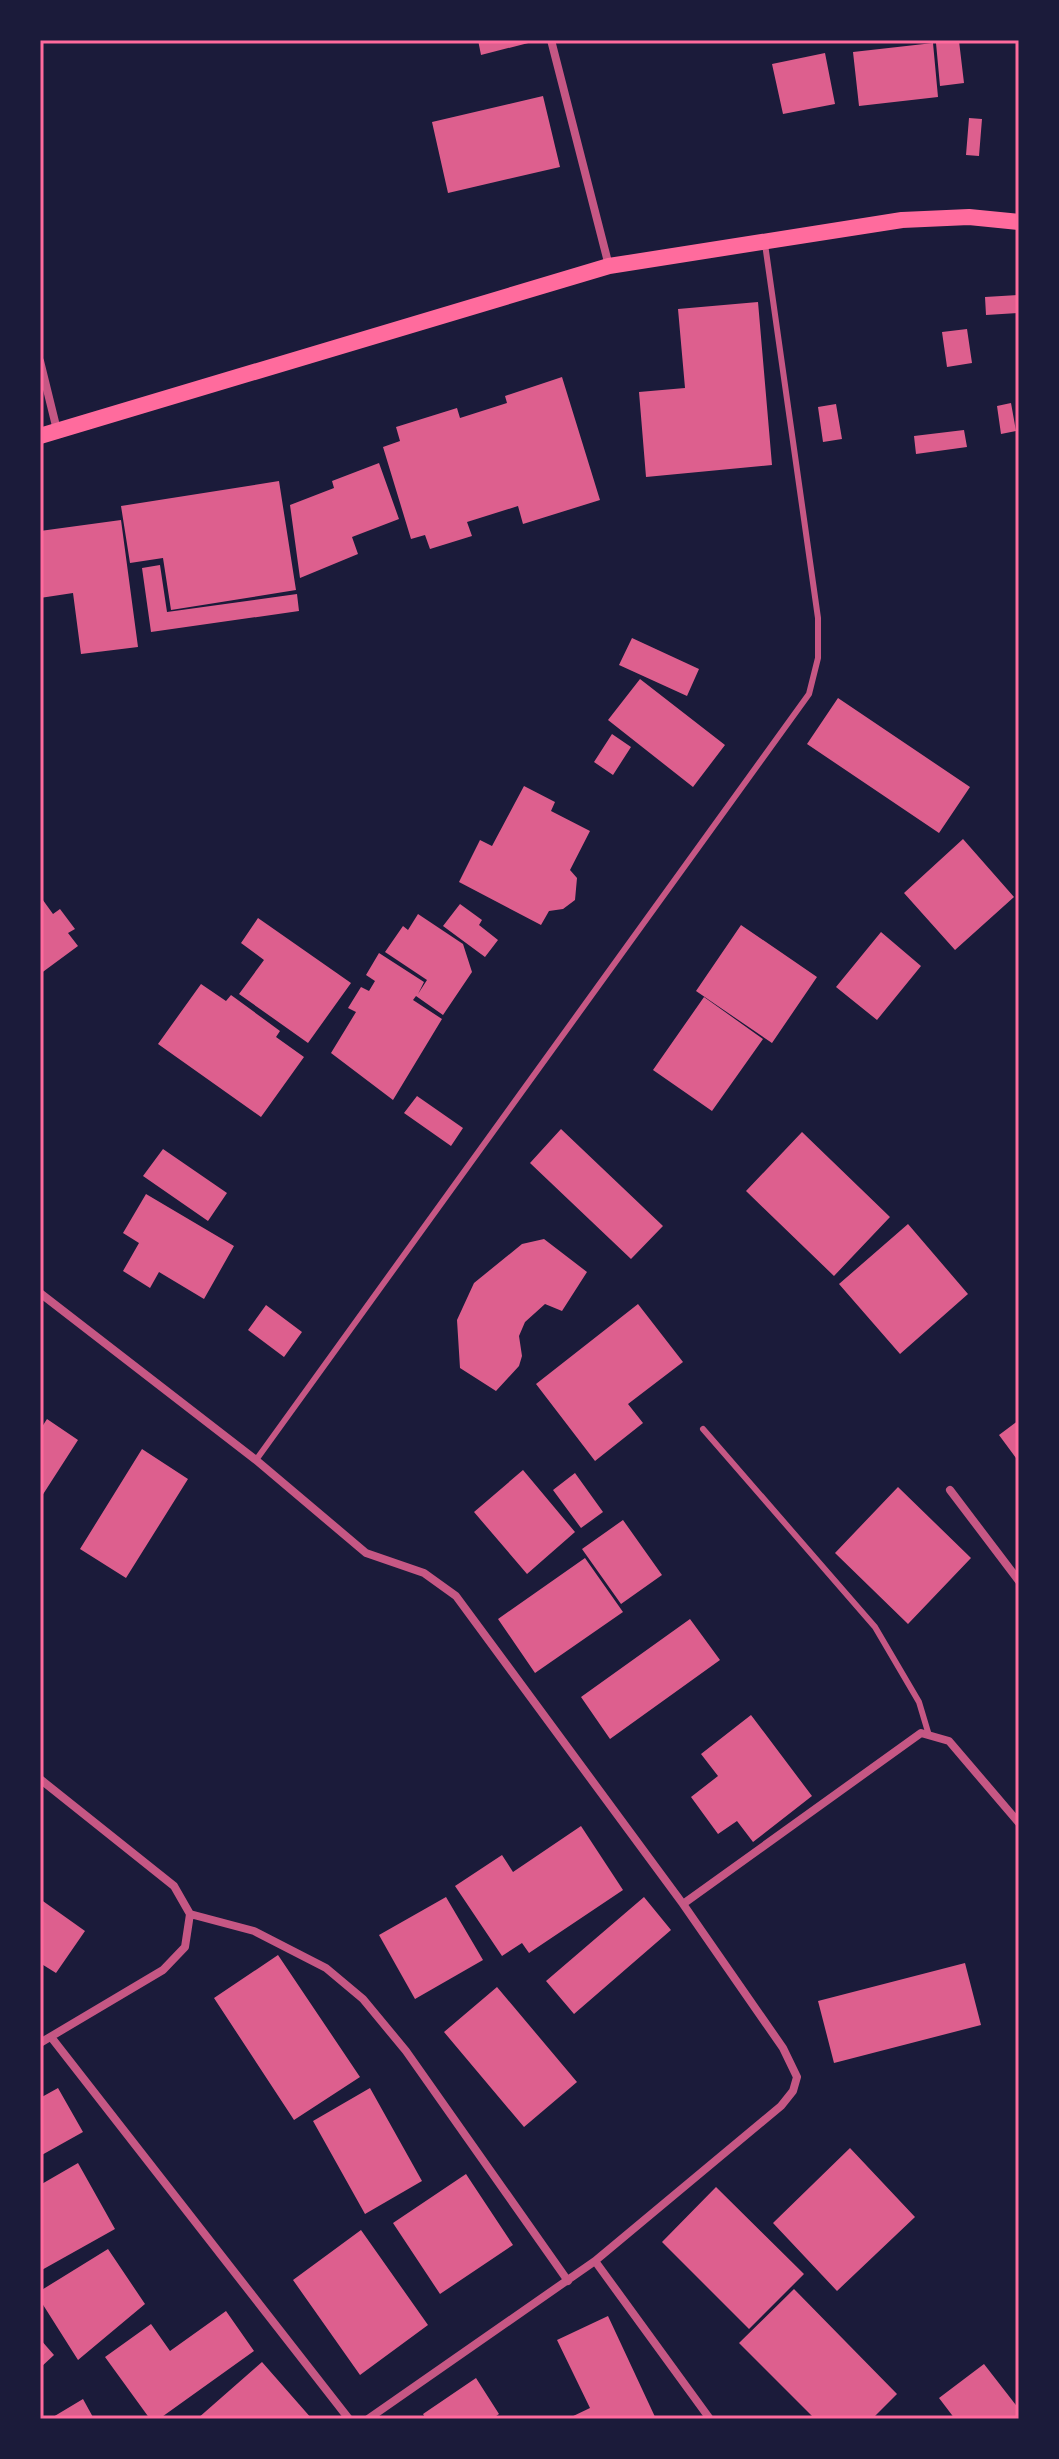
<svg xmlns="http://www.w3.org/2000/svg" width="1059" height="2459" font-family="'Noto Sans',sans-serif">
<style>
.building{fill:#dd5f8e}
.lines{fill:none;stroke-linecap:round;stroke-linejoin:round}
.service{stroke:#c65784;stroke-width:6}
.minor{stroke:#c65784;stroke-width:8}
.secondary{stroke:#ff6b9d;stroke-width:16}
.neatline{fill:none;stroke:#ff6b9d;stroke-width:3}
</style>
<rect width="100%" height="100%" fill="#1b1b3a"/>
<path class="building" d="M 478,40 L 536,40 L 536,41 L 481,55 Z
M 959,41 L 964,83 L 940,86 L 936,43 Z
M 933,43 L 938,97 L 859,106 L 853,52 Z
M 825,53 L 835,104 L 783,114 L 772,64 Z
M 543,96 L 560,167 L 448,193 L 432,122 Z
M 969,118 L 982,119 L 979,156 L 966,155 Z
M 1019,295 L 1019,313 L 986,315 L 985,297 Z
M 758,302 L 772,465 L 646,477 L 639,392 L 685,388 L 678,309 Z
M 967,329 L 972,363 L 947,367 L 942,332 Z
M 562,377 L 600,500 L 523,524 L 518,506 L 467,522 L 472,536 L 430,549 L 425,535 L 411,539 L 383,447 L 400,441 L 396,427 L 457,408 L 460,418 L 507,403 L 505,396 Z
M 1011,403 L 1016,431 L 1001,434 L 997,406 Z
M 836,404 L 842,439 L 823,442 L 818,407 Z
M 964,430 L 967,447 L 916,454 L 914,436 Z
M 379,463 L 399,519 L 352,537 L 358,554 L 300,578 L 290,505 L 334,488 L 332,481 Z
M 279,481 L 296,590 L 171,610 L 163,558 L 130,563 L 121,506 Z
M 121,520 L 138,647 L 81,654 L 73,593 L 40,598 L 40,531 Z
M 160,565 L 167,612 L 297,594 L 299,611 L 151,632 L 142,568 Z
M 632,638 L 699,669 L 687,696 L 619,665 Z
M 640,679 L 725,745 L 693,787 L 608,720 Z
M 838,698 L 970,787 L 939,833 L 807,744 Z
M 612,734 L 631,747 L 613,775 L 594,762 Z
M 524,786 L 555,802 L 551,811 L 590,831 L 570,870 L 577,878 L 575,900 L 563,909 L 549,911 L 541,925 L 459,882 L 480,840 L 492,846 Z
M 963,839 L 1014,897 L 955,950 L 904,893 Z
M 40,896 L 53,914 L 60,909 L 75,929 L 68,933 L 78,946 L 40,974 Z
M 460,904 L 482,920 L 479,925 L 498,940 L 485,957 L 443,926 Z
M 418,914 L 463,944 L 472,972 L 443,1015 L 416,996 L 413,1000 L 442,1019 L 393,1100 L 331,1053 L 356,1012 L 348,1008 L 361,987 L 369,991 L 375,981 L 366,975 L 379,953 L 424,982 L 418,994 L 427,980 L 385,952 L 403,926 L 408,930 Z
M 258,918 L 351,983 L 308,1043 L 239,994 L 264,960 L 241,943 Z
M 741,925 L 817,977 L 772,1043 L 696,991 Z
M 881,932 L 921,966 L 877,1020 L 836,987 Z
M 201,984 L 226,1001 L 231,995 L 280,1031 L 276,1037 L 304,1057 L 261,1117 L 158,1044 Z
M 704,997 L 763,1039 L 712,1111 L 653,1070 Z
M 417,1096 L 463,1128 L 451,1146 L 404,1113 Z
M 561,1129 L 663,1226 L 631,1259 L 530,1163 Z
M 802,1132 L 890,1217 L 834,1276 L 746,1191 Z
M 163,1149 L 227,1193 L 208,1221 L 143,1176 Z
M 146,1194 L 234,1246 L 204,1299 L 159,1272 L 150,1288 L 123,1271 L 139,1243 L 123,1233 Z
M 908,1224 L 968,1294 L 900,1354 L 839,1284 Z
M 544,1239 L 587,1272 L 562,1311 L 545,1304 L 525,1322 L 519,1336 L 522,1356 L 519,1366 L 496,1391 L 460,1368 L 457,1320 L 474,1283 L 522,1244 Z
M 638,1304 L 683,1362 L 628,1404 L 643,1423 L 595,1461 L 536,1384 Z
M 266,1305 L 302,1332 L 284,1357 L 248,1330 Z
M 47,1419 L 78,1440 L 40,1499 L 40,1430 Z
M 1019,1420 L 1019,1462 L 999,1435 Z
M 142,1449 L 188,1479 L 126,1578 L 80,1549 Z
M 523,1470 L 575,1532 L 527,1574 L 474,1512 Z
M 575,1473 L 603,1512 L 581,1528 L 553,1490 Z
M 898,1487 L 971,1558 L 908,1624 L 835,1553 Z
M 623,1520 L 662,1575 L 621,1604 L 582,1549 Z
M 585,1558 L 623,1612 L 535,1673 L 498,1619 Z
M 690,1619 L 720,1660 L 610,1739 L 581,1697 Z
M 751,1715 L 812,1796 L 753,1842 L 737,1821 L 718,1834 L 691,1797 L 718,1776 L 701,1754 Z
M 581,1826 L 623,1890 L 529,1953 L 522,1943 L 502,1956 L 455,1886 L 502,1855 L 513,1872 Z
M 446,1897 L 483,1960 L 415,1999 L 379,1935 Z
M 644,1897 L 671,1930 L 574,2014 L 546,1981 Z
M 40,1899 L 85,1931 L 56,1973 L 40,1963 Z
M 278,1955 L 360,2077 L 294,2120 L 214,1998 Z
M 965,1963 L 981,2025 L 834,2063 L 818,2001 Z
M 497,1987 L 577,2082 L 524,2127 L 444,2032 Z
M 58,2088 L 83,2132 L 40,2156 L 40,2098 Z
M 370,2088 L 422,2181 L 365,2214 L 313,2121 Z
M 850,2148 L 915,2217 L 837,2291 L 773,2223 Z
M 78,2163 L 115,2229 L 40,2271 L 40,2185 Z
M 466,2174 L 513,2245 L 440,2294 L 393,2223 Z
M 716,2187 L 804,2274 L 749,2329 L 662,2242 Z
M 361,2230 L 428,2325 L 360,2375 L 293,2280 Z
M 108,2249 L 145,2304 L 78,2360 L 40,2300 L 40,2291 Z
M 794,2289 L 897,2394 L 872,2419 L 815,2419 L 739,2343 Z
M 226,2311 L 254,2351 L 159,2419 L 150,2419 L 105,2357 L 151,2324 L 170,2351 Z
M 608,2316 L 656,2419 L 567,2419 L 590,2408 L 557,2340 Z
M 40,2339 L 54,2355 L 40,2368 Z
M 262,2362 L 312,2419 L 197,2419 Z
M 984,2364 L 1019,2409 L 1019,2419 L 955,2419 L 939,2398 Z
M 476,2378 L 499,2414 L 492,2419 L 426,2419 L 423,2414 Z
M 83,2399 L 94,2419 L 54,2419 L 53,2417 Z"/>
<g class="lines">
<path class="service" d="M 703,1429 L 875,1627 L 919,1702 L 928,1732
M 256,1460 L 809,694 L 818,658 L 818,618 L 765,244"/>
<path class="minor" d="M 551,40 L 609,266
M 40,361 L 57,430
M 40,1293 L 256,1460 L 366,1553 L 424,1573 L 456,1596 L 683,1904
M 950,1490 L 1019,1581
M 40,1779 L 174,1886 L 190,1914 L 185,1947 L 163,1970 L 40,2043
M 190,1914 L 254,1931 L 326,1968 L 363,1999 L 406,2051 L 568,2281
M 51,2037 L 349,2419
M 595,2261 L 710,2419
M 368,2419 L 595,2261 L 781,2106 L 793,2091 L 797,2077 L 783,2048 L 683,1904 L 921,1733 L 949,1741 L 1019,1823"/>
<path class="secondary" d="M 40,436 L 609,266 L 902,220 L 969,217 L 1019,222"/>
</g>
<rect width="1059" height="2459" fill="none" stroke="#1b1b3a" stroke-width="84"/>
<rect x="42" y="42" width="975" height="2375" class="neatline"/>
</svg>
